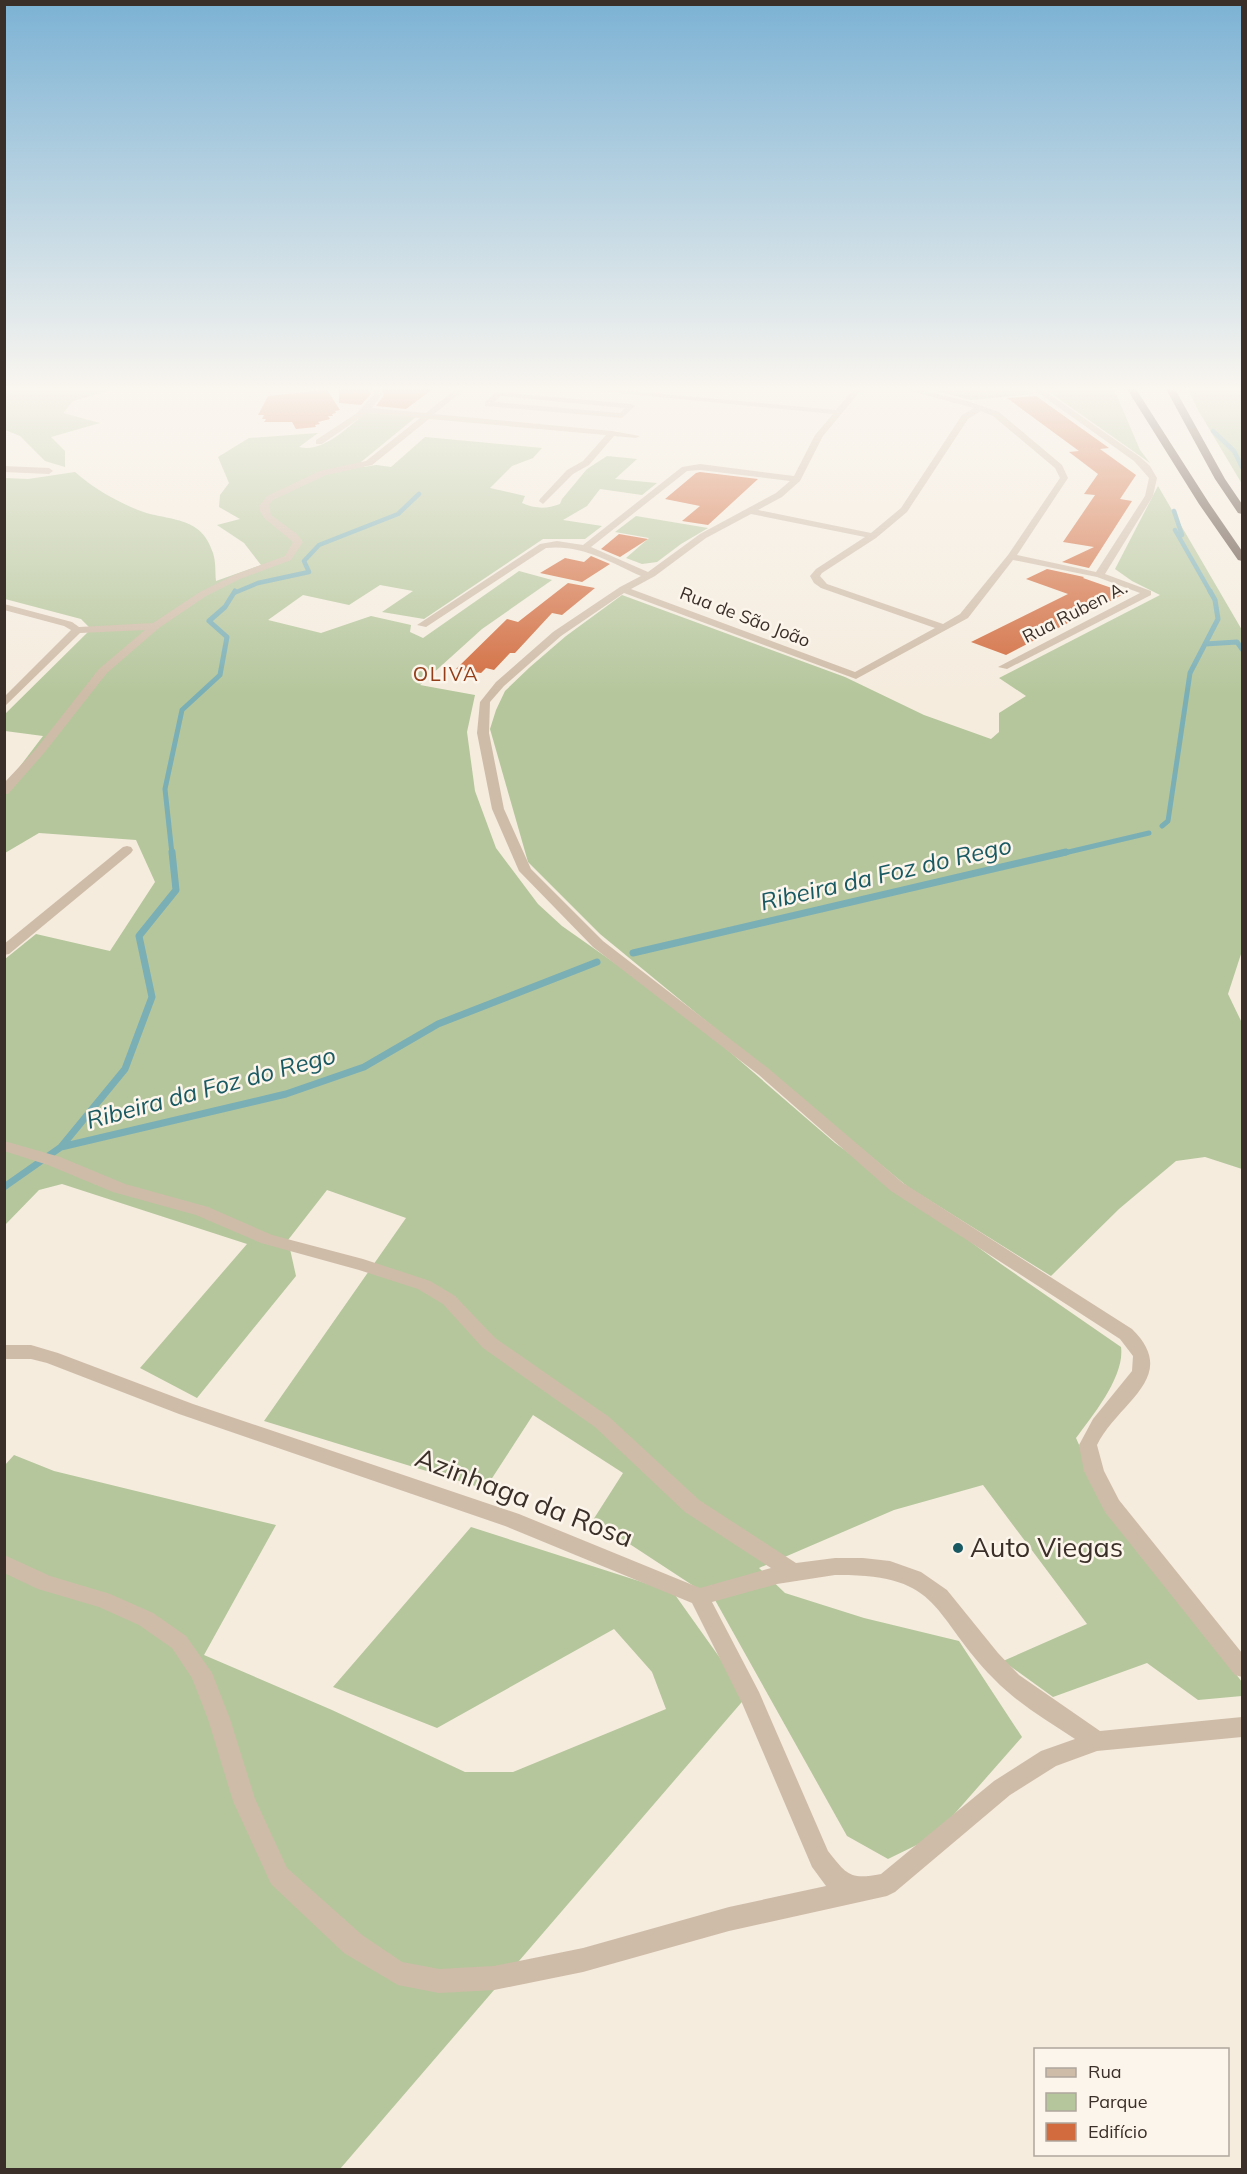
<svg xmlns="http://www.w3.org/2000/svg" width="1247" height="2174" font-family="Mulish,sans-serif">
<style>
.green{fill:#b5c69c}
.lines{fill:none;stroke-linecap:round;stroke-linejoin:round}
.stream-far2{stroke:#7aafb6;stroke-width:4.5}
.stream-far1{stroke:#7aafb6;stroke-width:5}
.stream{stroke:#7aafb6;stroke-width:7}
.building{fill:#d26c3f}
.minor{fill:#cfbca8;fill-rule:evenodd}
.highway{fill:#5d4a3f;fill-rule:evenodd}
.poi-dot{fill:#195962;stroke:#fcf5eb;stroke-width:2}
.labels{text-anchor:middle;stroke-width:5;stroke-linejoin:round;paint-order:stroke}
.far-street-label{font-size:18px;fill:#3b3029;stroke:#fcf5eb}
.far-neighbourhood-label{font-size:20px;letter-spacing:1.5px;fill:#933e19;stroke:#fcf5eb}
.water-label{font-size:24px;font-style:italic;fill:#195962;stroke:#fcf5eb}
.near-street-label{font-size:27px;fill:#3b3029;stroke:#fcf5eb}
.near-poi-label{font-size:27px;fill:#3b3029;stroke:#fcf5eb;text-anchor:start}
</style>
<rect width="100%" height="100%" fill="#f5ecde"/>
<path class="green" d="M 5,389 L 114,389 L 73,401 L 63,413 L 100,423 L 51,437 L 65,451 L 65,467 L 45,461 L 20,436 L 5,430 Z
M 928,389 L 1026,389 L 1033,394 L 971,400 Z
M 1045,389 L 1114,389 L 1140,450 L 1150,463 Z
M 1188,389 L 1236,389 L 1242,392 L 1242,484 L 1198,410 Z
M 366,413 L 416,417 L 361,462 L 364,467 L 376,465 L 391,467 L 425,437 L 542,448 L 533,458 L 512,466 L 490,488 L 525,496 L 522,503 C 535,509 547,509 560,504 L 562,499 L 587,469 L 607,456 L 637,459 L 615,479 L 657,483 L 642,495 L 600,489 L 587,506 L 563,520 L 602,526 L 585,539 L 543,539 L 424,619 L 382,612 L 413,591 L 380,585 L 349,605 L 303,595 L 268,620 L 321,633 L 371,616 L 411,625 L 410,632 L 423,638 L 519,571 L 552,580 L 482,629 L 420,685 L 475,695 L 467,732 L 475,791 L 496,848 L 538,904 L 562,926 L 680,1009 L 835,1143 L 1001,1264 L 1121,1347 C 1125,1376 1093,1415 1076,1438 L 1105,1503 L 1242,1682 L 1242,1696 L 1198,1700 L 1147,1663 L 1053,1697 L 1003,1661 L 1087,1624 L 983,1485 L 894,1510 L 759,1568 L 785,1593 L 864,1618 L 959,1641 L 1022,1737 L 935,1836 L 888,1859 L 847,1836 L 715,1600 L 593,1520 L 623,1473 L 533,1415 L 485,1489 L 264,1421 L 406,1218 L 327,1190 L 288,1240 L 296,1276 L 197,1398 L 140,1368 L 247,1244 L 62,1184 L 39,1190 L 5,1225 L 5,959 L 36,934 L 110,951 L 155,882 L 136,840 L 39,833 L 5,853 L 5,786 L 43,736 L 5,731 L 5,714 L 91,629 L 81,619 L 5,599 L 5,478 L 28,479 L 75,472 C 93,488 116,501 138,510 C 168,522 201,514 213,553 C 216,562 215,572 216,581 L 261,565 L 244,543 L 217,525 L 240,519 L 219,507 L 220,495 L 229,483 L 218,457 L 249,438 L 318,433 L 299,447 C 324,453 347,427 366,413 Z
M 1158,486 L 1242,630 L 1242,951 L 1228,994 L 1242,1023 L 1242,1169 L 1205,1157 L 1176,1161 L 1119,1209 L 1051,1276 L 908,1187 L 600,934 L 528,862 L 490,729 L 496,710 L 505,691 L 530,667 L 566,636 L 622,595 L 845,677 L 924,715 L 991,739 L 999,732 L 999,713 L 1026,696 L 999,678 L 1160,595 L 1132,581 L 1115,569 Z
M 636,516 L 708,528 L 681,544 L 657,562 L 642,564 L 626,558 L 649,538 L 615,532 Z
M 14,1455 L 54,1471 L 276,1525 L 204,1655 L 332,1710 L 465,1772 L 513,1772 L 666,1709 L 652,1672 L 614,1629 L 437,1728 L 333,1687 L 471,1527 L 673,1592 L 747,1696 L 340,2169 L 5,2170 L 4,1466 Z"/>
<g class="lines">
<path class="stream-far2" d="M 1213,431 L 1234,451 L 1242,467
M 1174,511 L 1182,535
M 1175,530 L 1211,593
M 234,593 L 258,583 L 309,572 L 304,561 L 319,545 L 398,514 L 419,494"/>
<path class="stream-far1" d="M 1205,644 L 1237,642 L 1242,649
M 1162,826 L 1168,821 L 1190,673 L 1218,619 L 1215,600 L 1210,591
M 172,854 L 165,789 L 182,710 L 220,675 L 227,637 L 209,621 L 225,607 L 235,591
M 1060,854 L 1149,833"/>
<path class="stream" d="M 633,953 L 1066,852
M 61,1147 L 125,1069 L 152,997 L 139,936 L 176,890 L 172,852
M 4,1187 L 61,1147 L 286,1094 L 364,1067 L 438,1024 L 597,962"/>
</g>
<path class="building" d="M 339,389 L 369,389 L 371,394 L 361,405 L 339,403 Z
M 382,389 L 433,389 L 406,409 L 376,406 L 384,395 Z
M 327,390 L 340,410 L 335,411 L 336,413 L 332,414 L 333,416 L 328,416 L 330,419 L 318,422 L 320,424 L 315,425 L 316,427 L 296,429 L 292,422 L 264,422 L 266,419 L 262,419 L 264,415 L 258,415 L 268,396 Z
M 1036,396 L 1109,448 L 1100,449 L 1136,475 L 1120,499 L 1132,501 L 1089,568 L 1062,562 L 1094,547 L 1063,542 L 1095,495 L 1084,494 L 1098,474 L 1069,452 L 1079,451 L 1007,398 Z
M 696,473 L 700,472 L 758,479 L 708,525 L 682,521 L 700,506 L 665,499 Z
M 619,534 L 648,539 L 620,557 L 601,549 Z
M 591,556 L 610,564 L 582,582 L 540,573 L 565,558 L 584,562 Z
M 1047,569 L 1084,577 L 1083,578 L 1126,593 L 1006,655 L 971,642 L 1068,594 L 1026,579 Z
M 568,583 L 595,588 L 562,615 L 552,613 L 515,653 L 510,653 L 494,670 L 486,668 L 481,673 L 456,669 L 507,619 L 518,622 Z"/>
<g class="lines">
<path class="minor" d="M 371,389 L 379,389 L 382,394 L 372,408 L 426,413 L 456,389 L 465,389 L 434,414 L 612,431 L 640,436 L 636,438 L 614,436 L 589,465 L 573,474 L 543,504 L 539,501 L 540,499 L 567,470 L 583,461 L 606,435 L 429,419 L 372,465 L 326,475 L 273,500 L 269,505 L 271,515 L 297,534 L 303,542 L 291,560 L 240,579 L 206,596 L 159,628 L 107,673 L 44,753 L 8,794 L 4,794 L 4,783 L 36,749 L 99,669 L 145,630 L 80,633 L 4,707 L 4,697 L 71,630 L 64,626 L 4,610 L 4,604 L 72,622 L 79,627 L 153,623 L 200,592 L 234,575 L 285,556 L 293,542 L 264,518 L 260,511 L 260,505 L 267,496 L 320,471 L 366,461 L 420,418 L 367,413 L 322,444 L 316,444 L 316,440 L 357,413 L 374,394 Z
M 578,389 L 609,389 L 836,410 L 854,389 L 862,389 L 823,436 L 800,481 L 782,497 L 758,510 L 871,533 L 901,508 L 962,415 L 974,408 L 903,389 L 917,389 L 967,401 L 999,412 L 1062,465 L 1068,478 L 1017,555 L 1096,572 L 1145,496 L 1149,478 L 1134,461 L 1033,389 L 1042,389 L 1140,457 L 1150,466 L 1157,478 L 1153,496 L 1105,574 L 1151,591 L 1151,595 L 1007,669 L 998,667 L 1140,593 L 1097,577 L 1013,560 L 968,618 L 856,679 L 624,593 L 561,636 L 504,686 L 490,702 L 489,733 L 504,809 L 531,869 L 603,941 L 769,1069 L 903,1183 L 1132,1329 C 1181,1377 1118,1402 1097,1445 L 1104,1471 L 1119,1500 L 1242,1653 L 1242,1677 L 1235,1675 L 1105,1512 L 1084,1471 L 1079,1445 L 1093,1419 L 1132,1371 L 1133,1356 L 1120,1339 L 891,1191 L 759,1075 L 593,947 L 519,871 L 492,809 L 477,733 L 480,702 L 496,682 L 553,632 L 620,587 L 641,576 C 610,562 581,544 546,548 L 426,627 L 417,625 L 540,544 L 557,541 L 583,545 L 682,467 L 700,464 L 794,476 L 815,435 L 833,414 ZM 981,411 L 993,416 L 1055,468 L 1060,478 L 1008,555 L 960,614 L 943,624 L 827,584 L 820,576 L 822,573 L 876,538 L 907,512 L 968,419 ZM 700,470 L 790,481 L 776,493 L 700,534 L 648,572 L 591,547 L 687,471 ZM 751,514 L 865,537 L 816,569 L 810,576 L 814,583 L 821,588 L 935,628 L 855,672 L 631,589 L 655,576 L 706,538 Z
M 496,392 L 631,404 L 635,406 L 622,418 L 485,406 L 485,402 ZM 501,396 L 625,408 L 620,413 L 494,402 Z
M 4,466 L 49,468 L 53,471 L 49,474 L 4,472 Z
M 127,846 L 131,847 L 133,850 L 131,853 L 9,954 L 4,955 L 4,944 L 123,847 Z
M 4,1141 L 60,1157 L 125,1184 L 208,1207 L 272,1235 L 363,1259 L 430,1281 L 455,1296 L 495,1338 L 609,1417 L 699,1500 L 796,1563 L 835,1558 L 863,1558 L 890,1561 L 921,1572 L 947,1590 L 998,1653 L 1019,1675 L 1100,1731 L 1242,1717 L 1242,1737 L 1097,1751 L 1056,1766 L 1010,1795 L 895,1892 L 887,1896 L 729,1931 L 583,1972 L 494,1990 L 439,1993 L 398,1985 L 344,1953 L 271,1884 L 233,1801 L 208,1719 L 192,1678 L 172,1648 L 139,1625 L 99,1607 L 38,1589 L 4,1573 L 4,1555 L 50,1576 L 110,1594 L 153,1613 L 186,1636 L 212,1673 L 230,1719 L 255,1799 L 287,1868 L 362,1935 L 402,1962 L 439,1969 L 494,1966 L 583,1948 L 729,1907 L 826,1886 L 812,1867 L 742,1703 L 692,1603 L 505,1526 L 179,1414 L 47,1363 L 31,1359 L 4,1359 L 4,1345 L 31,1345 L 58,1353 L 193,1404 L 519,1514 L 700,1588 L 771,1568 L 685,1512 L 595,1427 L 483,1348 L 443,1304 L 418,1289 L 359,1270 L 261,1243 L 196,1215 L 113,1192 L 48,1165 L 4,1151 ZM 835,1575 C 944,1574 930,1614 994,1679 C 1017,1703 1047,1721 1075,1739 L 1041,1751 L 994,1781 L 881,1874 C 850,1880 847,1875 828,1851 L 759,1692 L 712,1602 L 777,1584 Z"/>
<path class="highway" d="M 1127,389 L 1136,389 L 1209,503 L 1242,551 L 1242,561 L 1238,560 L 1199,504 Z
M 1166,389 L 1175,389 L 1225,479 L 1242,504 L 1242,514 L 1238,513 L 1215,479 Z"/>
</g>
<linearGradient id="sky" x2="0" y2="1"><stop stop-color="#7cb2d4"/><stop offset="0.56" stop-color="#faf6f0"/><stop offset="1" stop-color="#faf6f0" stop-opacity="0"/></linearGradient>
<rect width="1247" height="694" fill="url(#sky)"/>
<circle class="poi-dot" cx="958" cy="1548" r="6"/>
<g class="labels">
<g class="far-street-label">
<text transform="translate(1075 612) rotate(-27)" y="6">Rua Ruben A.</text>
<text transform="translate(745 617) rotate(21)" y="6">Rua de São João</text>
</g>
<g class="far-neighbourhood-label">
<text x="446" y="681">OLIVA</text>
</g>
<g class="water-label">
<text transform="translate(886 874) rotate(-13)" y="8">Ribeira da Foz do Rego</text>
<text transform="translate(211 1088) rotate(-15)" y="8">Ribeira da Foz do Rego</text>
</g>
<g class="near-street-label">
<text transform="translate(524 1498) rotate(21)" y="9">Azinhaga da Rosa</text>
</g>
<g class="near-poi-label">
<text x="970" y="1557">Auto Viegas</text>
</g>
</g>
<rect width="1247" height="2174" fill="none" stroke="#3b3029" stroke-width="12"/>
<rect x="1034" y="2048" width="195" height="108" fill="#fcf5eb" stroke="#afa69d" stroke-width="1.5"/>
<rect x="1046" y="2068" width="30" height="9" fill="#cfbca8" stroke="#afa69d" stroke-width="1.5"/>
<text x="1088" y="2078" font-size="18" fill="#3b3029">Rua</text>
<rect x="1046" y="2093" width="30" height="18" fill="#b5c69c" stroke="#afa69d" stroke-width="1.5"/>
<text x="1088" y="2108" font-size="18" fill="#3b3029">Parque</text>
<rect x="1046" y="2123" width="30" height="18" fill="#d26c3f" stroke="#afa69d" stroke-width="1.5"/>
<text x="1088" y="2138" font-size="18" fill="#3b3029">Edifício</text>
</svg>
